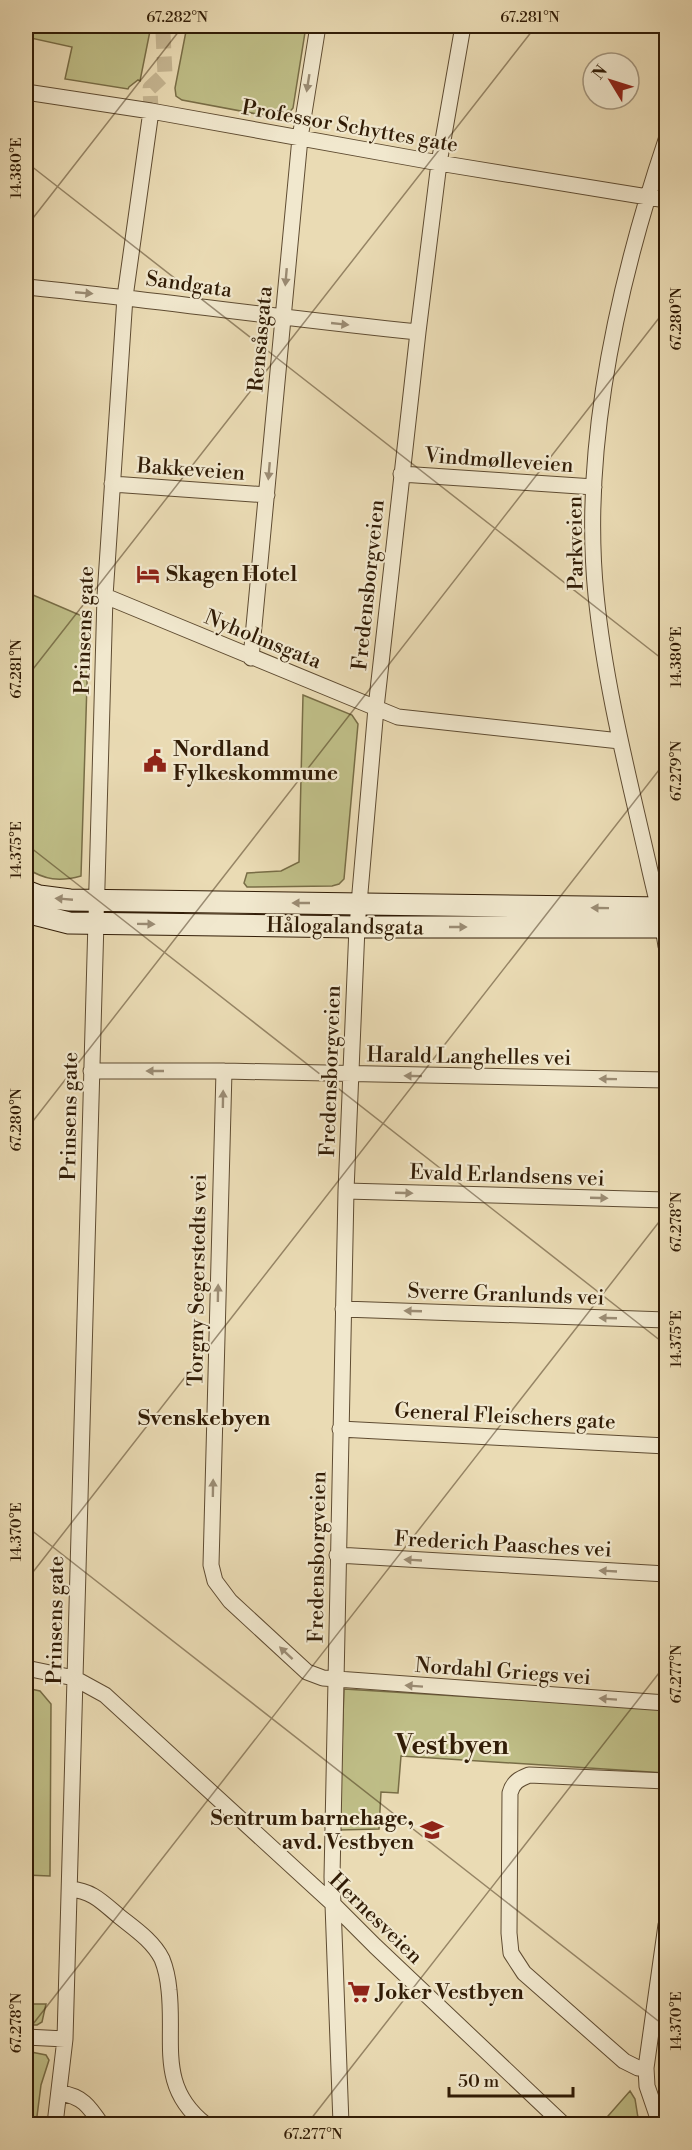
<svg xmlns="http://www.w3.org/2000/svg" width="692" height="2150" font-family="'Libre Bodoni',serif">
<style>
.green{fill:#bfbe87;stroke:#786d46;stroke-width:1.5}
.lines{fill:none;stroke-linecap:round;stroke-linejoin:round}
.street-tunnel{stroke:#c5b591;stroke-width:15;stroke-dasharray:15 8;stroke-linecap:butt}
.street-casing{stroke:#5f4c32;stroke-width:17}
.secondary-casing{stroke:#311c06;stroke-width:23}
.street{stroke:#f1e8ce;stroke-width:15}
.secondary{stroke:#f1e8ce;stroke-width:21}
.oneway{fill:#9b8c74}
.ticks{fill:none;stroke:#311c06;stroke-width:1.5;stroke-opacity:0.45}
.labels{text-anchor:middle;stroke-width:4.5;stroke-linejoin:round;paint-order:stroke}
.street-label{font-size:21px;fill:#311c06;stroke:#f1e8ce}
.poi-label{font-size:21px;font-weight:bold;fill:#311c06;stroke:#f1e8ce;text-anchor:start}
.neighbourhood-label{font-size:22px;font-weight:bold;fill:#311c06;stroke:#f1e8ce}
.district-label{font-size:27px;font-weight:bold;fill:#311c06;stroke:#f1e8ce}
.neatline{fill:none;stroke:#311c06;stroke-width:2}
.ticks-label{font-size:15px;text-anchor:middle;fill:#311c06}
</style>
<rect width="100%" height="100%" fill="#eadbb4"/>
<filter id="stains"><feTurbulence type="fractalNoise" baseFrequency=".00333" numOctaves="4"/><feColorMatrix values="0 0 0 0 .2 0 0 0 0 .09 0 0 0 0 .02 0 0 0 .5 -.17"/></filter>
<radialGradient id="worn" r=".72"><stop offset=".6" stop-color="#630" stop-opacity="0"/><stop offset="1" stop-color="#630" stop-opacity=".3"/></radialGradient>
<path class="green" d="M 26,26 L 151,26 L 140,81 L 138,80 L 129,87 L 128,89 L 65,79 L 72,47 L 26,37 Z
M 187,26 L 306,26 L 293,108 L 287,115 L 278,118 L 182,100 L 176,96 L 175,88 Z
M 26,592 L 89,619 L 81,876 C 59,882 45,880 26,868 Z
M 303,695 L 352,715 L 358,724 L 344,879 L 339,884 L 332,886 L 247,887 L 244,883 L 247,873 L 281,871 L 299,862 Z
M 26,1688 L 40,1691 L 51,1704 L 50,1876 L 26,1875 Z
M 344,1689 L 666,1709 L 666,1773 L 401,1756 L 398,1793 L 381,1792 L 379,1829 L 339,1830 Z
M 26,2004 L 46,2004 L 42,2022 L 37,2025 L 26,2025 Z
M 26,2051 L 46,2055 L 49,2060 L 41,2085 L 36,2124 L 26,2124 Z
M 630,2091 L 635,2099 L 639,2124 L 601,2124 Z"/>
<g class="lines">
<path class="street-tunnel" d="M 151,111 L 150,88 L 165,74 L 163,33 L 167,26"/>
<g class="street-casing">
<path id="street" d="M 26,92 L 151,111 L 439,163 L 666,200
M 666,140 C 619,280 581,446 596,595 C 605,685 628,774 648,862 C 654,890 662,918 666,946
M 26,287 C 157,300 287,319 418,332
M 401,474 L 594,487
M 112,484 L 267,495
M 105,596 L 398,717 L 620,741
M 251,658 L 300,138 L 318,26
M 91,1071 L 224,1071 L 666,1080
M 224,1071 L 211,1565 L 215,1581 L 230,1601 L 307,1672 L 323,1678 L 666,1703
M 346,1191 L 666,1200
M 343,1309 L 666,1320
M 340,1429 L 666,1446
M 337,1555 L 666,1574
M 26,1668 L 74,1678 L 105,1695 L 332,1903 L 375,1946 L 563,2124
M 70,1889 C 93,1891 102,1902 120,1917 C 135,1929 153,1941 162,1959 C 166,1969 168,1979 169,1990 C 175,2042 157,2086 205,2124
M 26,2037 L 65,2039
M 646,2068 L 638,2068 L 624,2061 L 524,1973 L 511,1953 L 509,1933 L 510,1793 C 513,1782 519,1779 529,1775 L 666,1781
M 60,2093 C 82,2096 89,2106 101,2124
M 55,2124 L 65,2039 L 105,596 L 125,297 L 151,111
M 341,2124 L 332,1877 L 346,1191 L 357,927 L 376,708 L 418,332 L 439,163 L 463,26
M 660,2124 L 647,2086 L 646,2068 L 666,1925"/>
</g>
<g class="secondary-casing">
<path id="secondary" d="M 26,891 L 39,896 L 70,900 L 666,908
M 26,912 L 69,923 L 357,927 L 666,927"/>
</g>
<use href="#street" class="street"/>
<use href="#secondary" class="secondary"/>
</g>
<defs><path id="oneway-solid" d="M-6-.8H1V-3.2L6.5 0L1 3.2V.8H-6Z" transform="scale(1.5)"/></defs>
<g class="oneway">
<use href="#oneway-solid" transform="translate(308 83) rotate(99)"/>
<use href="#oneway-solid" transform="translate(286 277) rotate(95)"/>
<use href="#oneway-solid" transform="translate(84 293) rotate(5)"/>
<use href="#oneway-solid" transform="translate(340 324) rotate(6)"/>
<use href="#oneway-solid" transform="translate(269 471) rotate(95)"/>
<use href="#oneway-solid" transform="translate(64 899) rotate(-175)"/>
<use href="#oneway-solid" transform="translate(301 903) rotate(-180)"/>
<use href="#oneway-solid" transform="translate(600 908) rotate(-179)"/>
<use href="#oneway-solid" transform="translate(146 924) rotate(1)"/>
<use href="#oneway-solid" transform="translate(458 927)"/>
<use href="#oneway-solid" transform="translate(155 1071) rotate(180)"/>
<use href="#oneway-solid" transform="translate(413 1076) rotate(-179)"/>
<use href="#oneway-solid" transform="translate(608 1079) rotate(-179)"/>
<use href="#oneway-solid" transform="translate(223 1099) rotate(-89)"/>
<use href="#oneway-solid" transform="translate(404 1193) rotate(2)"/>
<use href="#oneway-solid" transform="translate(599 1198) rotate(2)"/>
<use href="#oneway-solid" transform="translate(218 1293) rotate(-89)"/>
<use href="#oneway-solid" transform="translate(413 1311) rotate(-178)"/>
<use href="#oneway-solid" transform="translate(608 1318) rotate(-178)"/>
<use href="#oneway-solid" transform="translate(213 1488) rotate(-89)"/>
<use href="#oneway-solid" transform="translate(413 1560) rotate(-177)"/>
<use href="#oneway-solid" transform="translate(608 1571) rotate(-177)"/>
<use href="#oneway-solid" transform="translate(286 1653) rotate(-137)"/>
<use href="#oneway-solid" transform="translate(414 1686) rotate(-176)"/>
<use href="#oneway-solid" transform="translate(608 1699) rotate(-176)"/>
</g>
<path class="ticks" d="M 26,162 L 666,662M 26,227 L 183,26M 26,678 L 536,26M 26,844 L 666,1345M 26,1130 L 666,309M 26,1526 L 666,2027M 26,1581 L 666,761M 26,2033 L 666,1213M 307,2124 L 666,1664M 660,2124 L 666,2116"/>
<defs>
<g id="hotel-bare" transform="scale(1.8)"><path d="M-6-4.5h1.5V1H6V5H4.5V3h-9V5H-6ZM-4 0a1.8 1.8 0 1 1 3.6 0ZM.5 0V-2.5h3Q6-2.5 6 0Z" fill="#8f2418" stroke="#f1e8ce" stroke-width="2.5" paint-order="stroke"/></g>
<g id="civic-bare" transform="scale(1.8)"><path d="M-.6-6.5H3V-4.5H.6V-3L4-1V1h2V6H-6V1h2V-1L-.6-3ZM-1.2 2.5V6h2.4V2.5Z" fill="#8f2418" stroke="#f1e8ce" stroke-width="2.5" paint-order="stroke"/></g>
<g id="school-bare" transform="scale(1.8)"><path d="M0-5L7-2L0 1L-7-2ZM-4 1L0 2.5L4 1V4Q0 6-4 4Z" fill="#8f2418" stroke="#f1e8ce" stroke-width="2.5" paint-order="stroke"/></g>
<g id="supermarket-bare" transform="scale(1.8)"><path d="M-6-5.5h2.5l.6 2H6L4.5 2H-2.5L-4.4-4H-6ZM-1.5 3.2a1.3 1.3 0 1 0 .1 0ZM3 3.2a1.3 1.3 0 1 0 .1 0Z" fill="#8f2418" stroke="#f1e8ce" stroke-width="2.5" paint-order="stroke"/></g>
</defs>
<g fill-rule="evenodd">
<use href="#hotel-bare" x="148" y="574"/>
<use href="#civic-bare" x="155" y="761"/>
<use href="#school-bare" x="432" y="1830"/>
<use href="#supermarket-bare" x="359" y="1992"/>
</g>
<g class="labels">
<g class="street-label">
<text transform="translate(350 126) rotate(10)" y="7">Professor Schyttes gate</text>
<text transform="translate(189 284) rotate(8)" y="7">Sandgata</text>
<text transform="translate(260 339) rotate(-85)" y="7">Rensåsgata</text>
<text transform="translate(499 460) rotate(4)" y="7">Vindmølleveien</text>
<text transform="translate(191 469) rotate(4)" y="7">Bakkeveien</text>
<text transform="translate(575 543) rotate(-91)" y="7">Parkveien</text>
<text transform="translate(368 585) rotate(-84)" y="7">Fredensborgveien</text>
<text transform="translate(84 630) rotate(-88)" y="7">Prinsens gate</text>
<text transform="translate(263 639) rotate(22)" y="7">Nyholmsgata</text>
<text transform="translate(345 926) rotate(1)" y="7">Hålogalandsgata</text>
<text transform="translate(469 1056) rotate(1)" y="7">Harald Langhelles vei</text>
<text transform="translate(330 1071) rotate(-88)" y="7">Fredensborgveien</text>
<text transform="translate(69 1116) rotate(-89)" y="7">Prinsens gate</text>
<text transform="translate(507 1175) rotate(2)" y="7">Evald Erlandsens vei</text>
<text transform="translate(197 1280) rotate(-89)" y="7">Torgny Segerstedts vei</text>
<text transform="translate(506 1294) rotate(2)" y="7">Sverre Granlunds vei</text>
<text transform="translate(505 1416) rotate(3)" y="7">General Fleischers gate</text>
<text transform="translate(503 1544) rotate(3)" y="7">Frederich Paasches vei</text>
<text transform="translate(317 1557) rotate(-89)" y="7">Fredensborgveien</text>
<text transform="translate(55 1620) rotate(-89)" y="7">Prinsens gate</text>
<text transform="translate(503 1671) rotate(4)" y="7">Nordahl Griegs vei</text>
<text transform="translate(376 1918) rotate(44)" y="7">Hernesveien</text>
</g>
<g class="poi-label">
<text x="166" y="581">Skagen Hotel</text>
<text x="173" y="756">Nordland<tspan x="173" dy="24">Fylkeskommune</tspan></text>
<text x="414" y="1825" text-anchor="end">Sentrum barnehage,<tspan x="414" dy="24">avd. Vestbyen</tspan></text>
<text x="377" y="1999">Joker Vestbyen</text>
</g>
<g class="neighbourhood-label">
<text x="204" y="1425">Svenskebyen</text>
</g>
<g class="district-label">
<text x="452" y="1754">Vestbyen</text>
</g>
</g>
<rect width="692" height="2150" fill="none" stroke="#eadbb4" stroke-width="66"/>
<g transform="translate(611 81) rotate(308)"><circle r="28" fill="#f1e8ce" stroke="#a4967e" stroke-width="1.5"/>
<path d="M0-4.5L10 22L0 15L-10 22Z" fill="#8f2418"/>
<text y="-9" font-size="16" font-weight="bold" text-anchor="middle" fill="#311c06">N</text>
</g>
<path d="M449 2087v9h124v-9" fill="none" stroke="#311c06" stroke-width="3"/>
<text x="458" y="2087" font-size="18" fill="#311c06" stroke="#f1e8ce" stroke-width="4.5" paint-order="stroke">50 m</text>
<rect x="33" y="33" width="626" height="2084" class="neatline"/>
<g class="ticks-label">
<text x="177" y="22">67.282°N</text>
<text x="530" y="22">67.281°N</text>
<text transform="translate(16 168) rotate(-90)" y="5">14.380°E</text>
<text transform="translate(676 319) rotate(-90)" y="5">67.280°N</text>
<text transform="translate(676 657) rotate(-90)" y="5">14.380°E</text>
<text transform="translate(16 669) rotate(-90)" y="5">67.281°N</text>
<text transform="translate(676 771) rotate(-90)" y="5">67.279°N</text>
<text transform="translate(16 850) rotate(-90)" y="5">14.375°E</text>
<text transform="translate(16 1120) rotate(-90)" y="5">67.280°N</text>
<text transform="translate(676 1222) rotate(-90)" y="5">67.278°N</text>
<text transform="translate(676 1339) rotate(-90)" y="5">14.375°E</text>
<text transform="translate(16 1532) rotate(-90)" y="5">14.370°E</text>
<text transform="translate(676 1674) rotate(-90)" y="5">67.277°N</text>
<text transform="translate(676 2021) rotate(-90)" y="5">14.370°E</text>
<text transform="translate(16 2023) rotate(-90)" y="5">67.278°N</text>
<text x="313" y="2139">67.277°N</text>
</g>
<rect width="100%" height="100%" filter="url(#stains)"/>
<rect width="100%" height="100%" fill="url(#worn)"/>
</svg>
